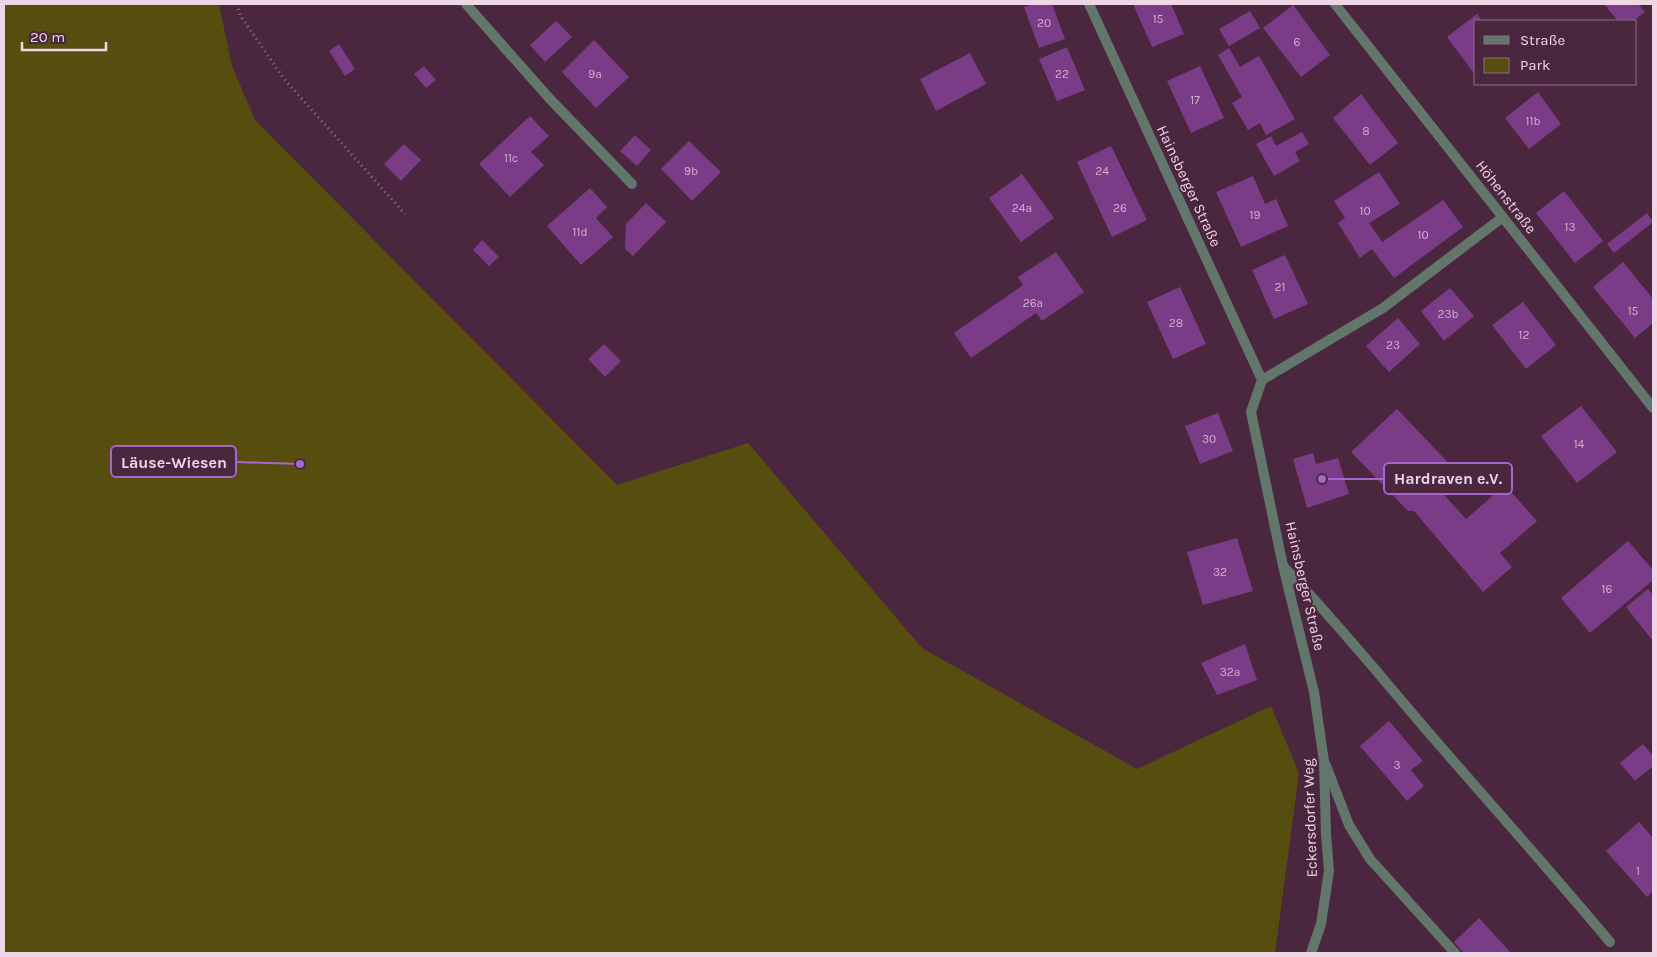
<svg xmlns="http://www.w3.org/2000/svg" width="1657" height="957" font-family="Karla,sans-serif">
<style>
.green{fill:#564d0e}
.building{fill:#7b3c87}
.lines{fill:none;stroke-linecap:round;stroke-linejoin:round}
.path{stroke:#917286;stroke-width:3;stroke-dasharray:1 4;stroke-linecap:butt}
.service{stroke:#62766b;stroke-width:10}
.minor{stroke:#62766b;stroke-width:10}
.labels{text-anchor:middle;stroke-width:4;stroke-linejoin:round;paint-order:stroke}
.number-label{font-size:12px;fill:#d2b0ce}
.street-label{font-size:15px;fill:#efd6e5;stroke:#4b263f}
.leader{fill:none;stroke:#a468cc;stroke-width:2}
.callout-dot{fill:#a468cc;stroke:#4b263f;stroke-width:2}
.callout{fill:#4b263f;stroke:#a468cc;stroke-width:2}
.callout-label{font-size:16px;text-anchor:middle;font-weight:bold;fill:#efd6e5}
</style>
<rect width="100%" height="100%" fill="#4b263f"/>
<path class="green" d="M 4,4 L 219,4 L 232,66 L 255,120 L 617,485 L 748,443 L 922,648 L 1137,769 L 1271,706 L 1299,773 L 1275,953 L 4,953 Z"/>
<path class="building" d="M 1033,4 L 1052,4 L 1065,39 L 1039,48 L 1024,7 Z
M 1133,4 L 1171,4 L 1184,34 L 1152,47 Z
M 1604,4 L 1638,4 L 1645,12 L 1633,21 L 1618,21 Z
M 1293,5 L 1330,55 L 1301,77 L 1263,28 Z
M 1250,11 L 1260,28 L 1229,46 L 1219,29 Z
M 1477,14 L 1482,21 L 1476,21 L 1476,70 L 1473,72 L 1447,37 Z
M 556,21 L 572,37 L 545,62 L 530,45 Z
M 594,40 L 629,77 L 596,108 L 562,72 Z
M 339,44 L 355,69 L 345,76 L 329,51 Z
M 1067,47 L 1085,90 L 1057,101 L 1039,59 Z
M 1229,48 L 1240,67 L 1259,56 L 1295,119 L 1266,135 L 1260,123 L 1248,130 L 1232,103 L 1242,97 L 1218,55 Z
M 970,53 L 986,84 L 936,111 L 920,79 Z
M 424,66 L 436,80 L 426,88 L 414,74 Z
M 1200,66 L 1224,118 L 1191,133 L 1167,81 Z
M 1538,92 L 1561,124 L 1529,149 L 1505,118 Z
M 1361,94 L 1398,143 L 1370,165 L 1333,118 Z
M 530,116 L 549,136 L 531,152 L 544,165 L 510,197 L 479,164 Z
M 1302,132 L 1309,144 L 1295,152 L 1300,161 L 1274,176 L 1256,144 L 1271,136 L 1276,146 Z
M 635,135 L 651,150 L 637,166 L 620,151 Z
M 689,141 L 721,172 L 692,201 L 661,169 Z
M 404,144 L 421,160 L 401,181 L 384,164 Z
M 1111,146 L 1147,220 L 1112,237 L 1077,162 Z
M 1379,172 L 1400,204 L 1369,223 L 1382,242 L 1443,200 L 1463,227 L 1394,278 L 1372,249 L 1360,258 L 1338,223 L 1345,218 L 1334,201 Z
M 1022,174 L 1054,218 L 1021,242 L 989,198 Z
M 1253,176 L 1265,204 L 1276,199 L 1288,226 L 1241,247 L 1216,192 Z
M 590,188 L 607,207 L 596,218 L 613,237 L 581,265 L 547,226 Z
M 1564,191 L 1603,241 L 1575,263 L 1536,213 Z
M 646,203 L 666,222 L 633,256 L 625,249 L 626,224 Z
M 1647,213 L 1653,222 L 1614,253 L 1607,244 Z
M 482,240 L 499,257 L 489,266 L 473,250 Z
M 1056,252 L 1084,292 L 1042,321 L 1036,313 L 971,358 L 954,333 L 1023,285 L 1018,277 Z
M 1285,255 L 1308,304 L 1274,319 L 1252,270 Z
M 1623,262 L 1653,299 L 1653,323 L 1635,338 L 1593,287 Z
M 1180,287 L 1206,344 L 1173,359 L 1147,302 Z
M 1450,288 L 1474,316 L 1444,341 L 1421,311 Z
M 1523,302 L 1556,345 L 1526,369 L 1492,325 Z
M 1398,318 L 1420,344 L 1389,372 L 1366,346 Z
M 604,344 L 621,361 L 605,377 L 588,359 Z
M 1581,406 L 1617,452 L 1577,483 L 1541,436 Z
M 1397,409 L 1458,473 L 1439,489 L 1466,519 L 1505,485 L 1537,521 L 1500,553 L 1512,567 L 1483,592 L 1414,511 L 1408,511 L 1351,452 Z
M 1218,413 L 1233,451 L 1200,464 L 1185,426 Z
M 1313,453 L 1316,464 L 1338,458 L 1349,494 L 1307,508 L 1293,459 Z
M 1237,538 L 1253,591 L 1203,605 L 1187,552 Z
M 1628,541 L 1653,570 L 1653,580 L 1590,633 L 1561,598 Z
M 1648,589 L 1653,595 L 1653,641 L 1626,607 Z
M 1245,644 L 1257,680 L 1217,695 L 1201,663 Z
M 1389,721 L 1423,761 L 1411,770 L 1424,786 L 1407,801 L 1360,746 Z
M 1643,744 L 1653,756 L 1653,766 L 1635,781 L 1620,763 Z
M 1639,822 L 1653,838 L 1653,891 L 1647,897 L 1606,851 Z
M 1479,918 L 1511,953 L 1464,953 L 1454,942 Z"/>
<g class="lines">
<path class="path" d="M 237,4 L 240,15 L 284,79 L 405,214"/>
<path class="service" d="M 466,4 L 549,98 L 632,184
M 1283,566 C 1337,622 1385,682 1436,741 C 1494,808 1553,874 1610,942
M 1325,763 L 1349,825 L 1370,859 L 1455,953"/>
<path class="minor" d="M 1089,4 L 1262,380
M 1335,4 L 1653,408
M 1311,953 L 1321,924 L 1329,871 L 1326,834 L 1324,762 L 1314,692 L 1283,566 L 1251,412 L 1262,380 L 1383,308 L 1503,217"/>
</g>
<g class="labels">
<g class="number-label">
<text x="1158" y="23">15</text>
<text x="1044" y="27">20</text>
<text x="1297" y="46">6</text>
<text x="595" y="78">9a</text>
<text x="1062" y="78">22</text>
<text x="1195" y="104">17</text>
<text x="1533" y="125">11b</text>
<text x="1366" y="135">8</text>
<text x="511" y="162">11c</text>
<text x="691" y="175">9b</text>
<text x="1102" y="175">24</text>
<text x="1022" y="212">24a</text>
<text x="1120" y="212">26</text>
<text x="1365" y="215">10</text>
<text x="1255" y="219">19</text>
<text x="1570" y="231">13</text>
<text x="580" y="236">11d</text>
<text x="1423" y="239">10</text>
<text x="1280" y="291">21</text>
<text x="1033" y="307">26a</text>
<text x="1633" y="315">15</text>
<text x="1448" y="318">23b</text>
<text x="1176" y="327">28</text>
<text x="1524" y="339">12</text>
<text x="1393" y="349">23</text>
<text x="1209" y="443">30</text>
<text x="1579" y="448">14</text>
<text x="1220" y="576">32</text>
<text x="1607" y="593">16</text>
<text x="1230" y="676">32a</text>
<text x="1397" y="769">3</text>
<text x="1638" y="875">1</text>
</g>
<g class="street-label">
<text transform="translate(1189 186) rotate(65)" y="5">Hainsberger Straße</text>
<text transform="translate(1506 197) rotate(52)" y="5">Höhenstraße</text>
<text transform="translate(1305 586) rotate(77)" y="5">Hainsberger Straße</text>
<text transform="translate(1310 818) rotate(-92)" y="5">Eckersdorfer Weg</text>
</g>
</g>
<path class="leader" d="M300 464L236 462M1322 479L1384 479"/>
<g class="callout-dot">
<circle cx="300" cy="464" r="5"/>
<circle cx="1322" cy="479" r="5"/>
</g>
<g class="callout">
<rect x="111" y="446" width="125" height="31" rx="5"/>
<rect x="1384" y="463" width="128" height="31" rx="5"/>
</g>
<g class="callout-label">
<text x="174" y="468">Läuse-Wiesen</text>
<text x="1448" y="484">Hardraven e.V.</text>
</g>
<rect width="1657" height="957" fill="none" stroke="#efd6e5" stroke-width="10"/>
<rect x="1474" y="20" width="162" height="65" fill="#4b263f" stroke="#8d6c81"/>
<rect x="1484" y="36" width="25" height="8" fill="#62766b" stroke="#8d6c81"/>
<text x="1520" y="45" font-size="15" fill="#efd6e5">Straße</text>
<rect x="1484" y="58" width="25" height="15" fill="#564d0e" stroke="#8d6c81"/>
<text x="1520" y="70" font-size="15" fill="#efd6e5">Park</text>
<path d="M22 42v8h84v-8" fill="none" stroke="#efd6e5" stroke-width="2.5"/>
<text x="30" y="42" font-size="15" fill="#efd6e5" stroke="#4b263f" stroke-width="4" paint-order="stroke">20 m</text>
</svg>
